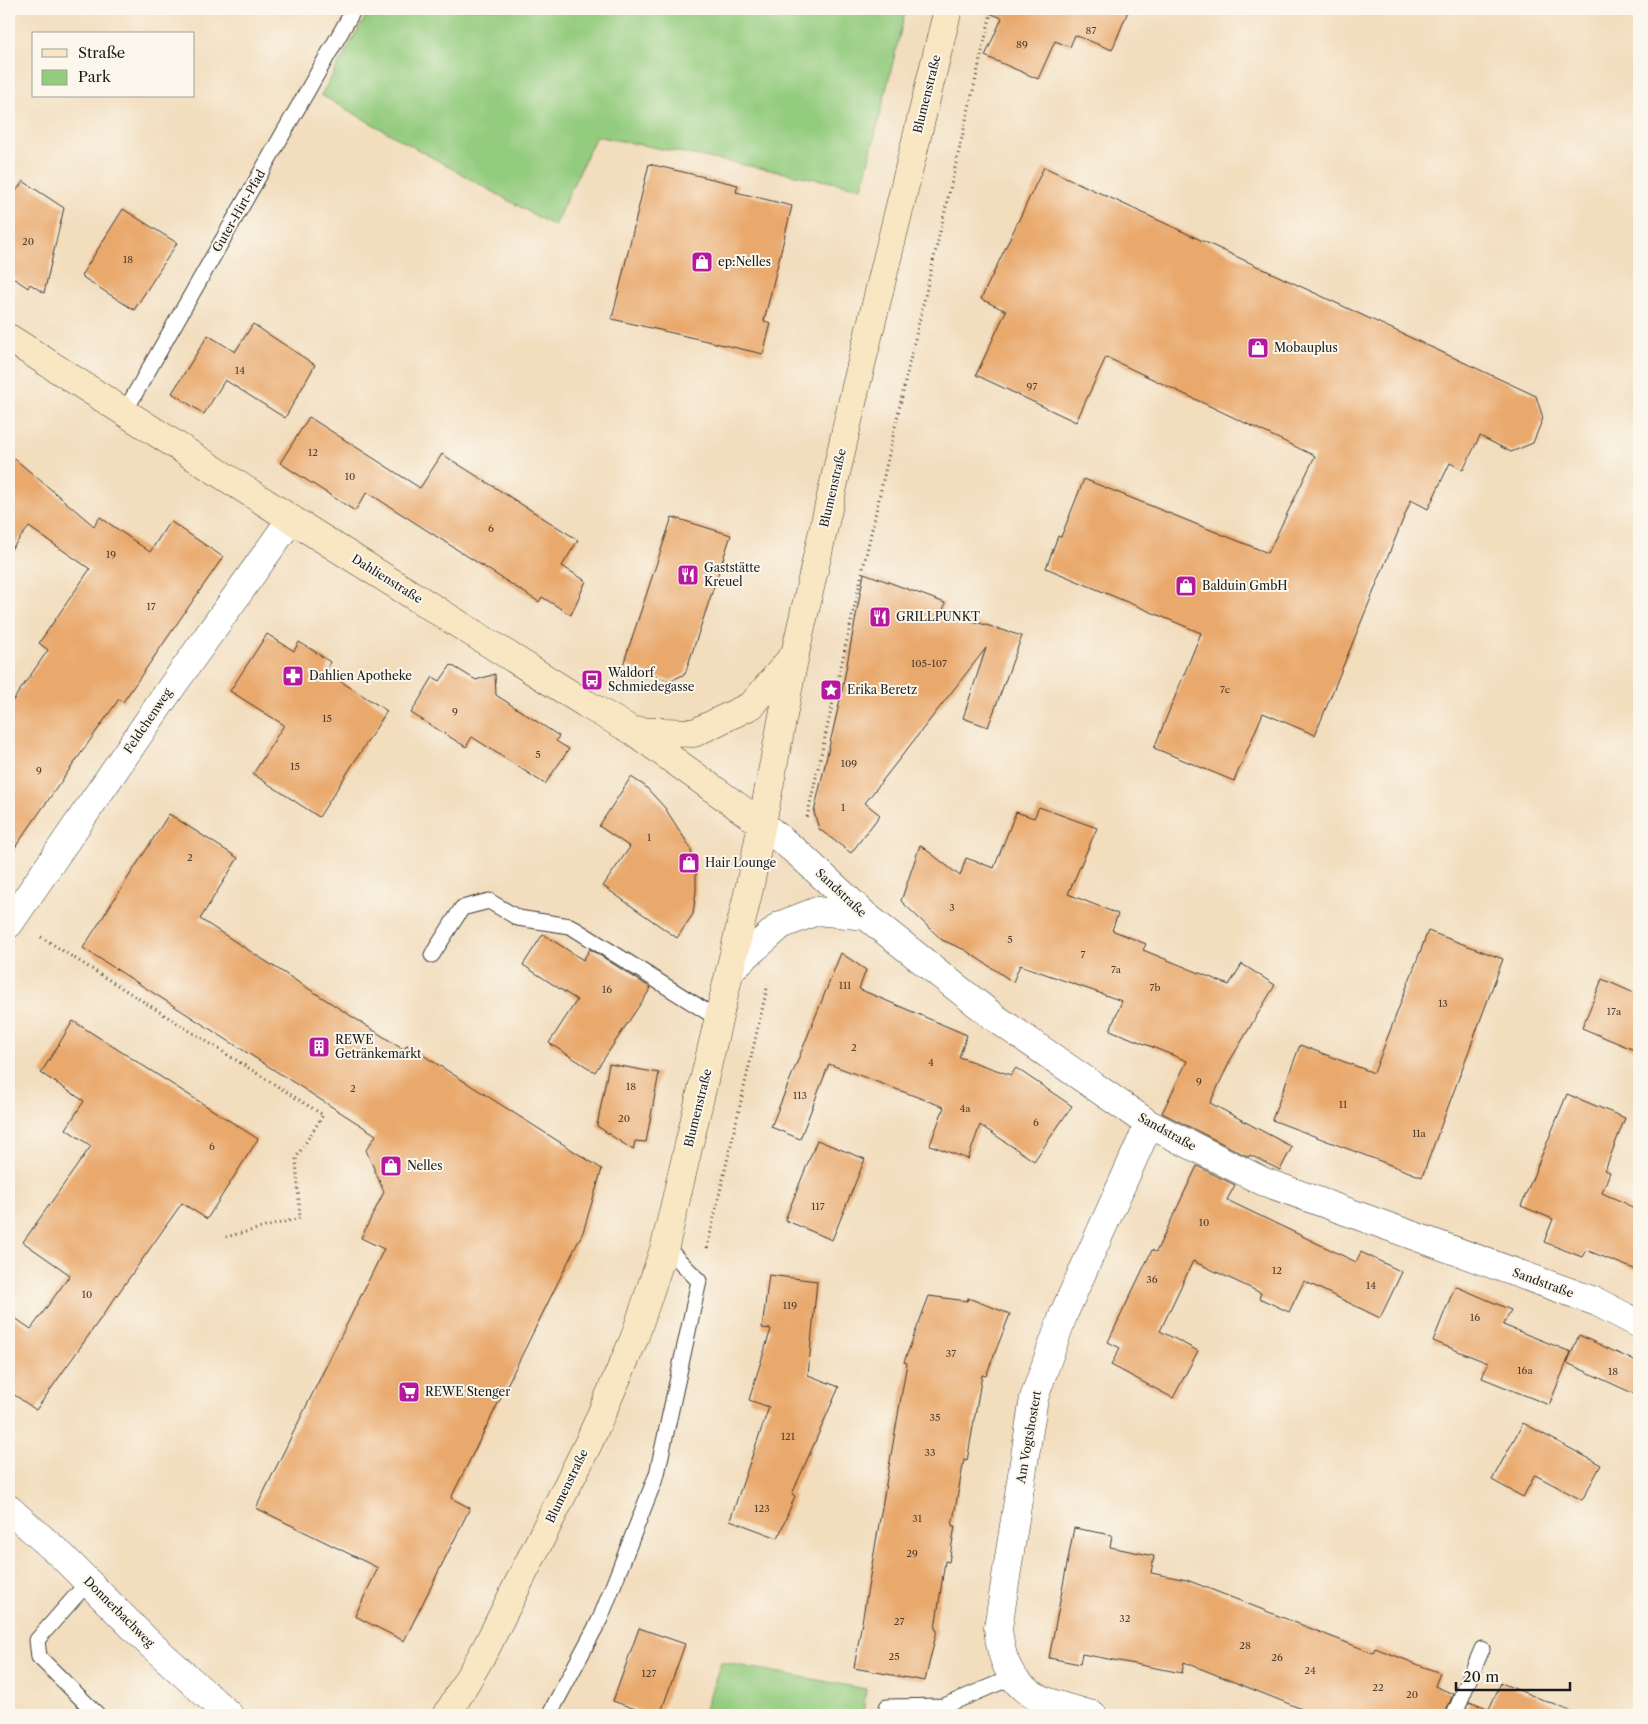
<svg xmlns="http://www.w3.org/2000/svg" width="1648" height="1724" font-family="'Libre Caslon Text',serif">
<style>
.green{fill:#94cc7f;stroke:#58744e}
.building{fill:#e9a86c}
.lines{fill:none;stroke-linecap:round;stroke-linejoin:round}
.lane-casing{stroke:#3c3934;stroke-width:17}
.street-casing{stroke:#3c3934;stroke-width:29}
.secondary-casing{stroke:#3c3934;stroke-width:29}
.path{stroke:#3c3934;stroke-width:3;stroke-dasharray:1 4;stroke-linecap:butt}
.lane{stroke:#fff;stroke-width:15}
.street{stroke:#fff;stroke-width:28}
.secondary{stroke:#f9e7c3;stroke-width:28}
.labels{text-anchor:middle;stroke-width:4;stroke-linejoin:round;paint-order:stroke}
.number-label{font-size:10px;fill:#4f3f30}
.street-label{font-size:12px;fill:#1c1c1c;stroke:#fbf7ec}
.poi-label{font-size:12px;fill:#1c1c1c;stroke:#fbf7ec;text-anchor:start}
</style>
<rect width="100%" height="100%" fill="#fbf7ec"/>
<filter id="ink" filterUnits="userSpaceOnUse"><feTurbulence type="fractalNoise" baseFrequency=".02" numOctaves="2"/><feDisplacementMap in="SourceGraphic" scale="10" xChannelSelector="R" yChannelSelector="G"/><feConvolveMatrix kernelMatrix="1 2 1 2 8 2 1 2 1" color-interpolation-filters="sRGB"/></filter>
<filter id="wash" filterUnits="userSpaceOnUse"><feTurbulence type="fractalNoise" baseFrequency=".0096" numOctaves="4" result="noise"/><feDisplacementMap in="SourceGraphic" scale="20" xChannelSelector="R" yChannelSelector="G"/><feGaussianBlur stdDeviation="1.12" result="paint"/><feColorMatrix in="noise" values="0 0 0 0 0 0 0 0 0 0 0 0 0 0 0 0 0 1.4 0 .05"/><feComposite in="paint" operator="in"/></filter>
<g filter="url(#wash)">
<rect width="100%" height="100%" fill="#f2ddbd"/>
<path class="green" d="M 370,9 L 906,9 L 862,188 L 596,136 L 554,226 L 321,95 Z
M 721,1662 L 866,1689 L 863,1715 L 703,1715 Z"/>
<g id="blocks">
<path class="building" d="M 979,9 L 1129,9 L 1112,50 L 1075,35 L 1070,47 L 1055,41 L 1038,79 L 985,56 L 1002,18 Z
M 649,164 L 738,185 L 736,192 L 792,206 L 764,321 L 771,323 L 763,354 L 612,319 Z
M 1044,167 L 1536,396 L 1543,418 L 1533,443 L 1511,452 L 1480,436 L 1463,470 L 1450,463 L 1428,509 L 1411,500 L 1315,735 L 1263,713 L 1234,781 L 1154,748 L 1201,633 L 1046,568 L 1058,536 L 1061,537 L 1084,479 L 1268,553 L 1315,456 L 1106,357 L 1076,422 L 976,375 L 1006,311 L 981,299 Z
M 23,181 L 64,208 L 44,293 L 30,284 L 28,288 L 9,275 L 9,202 Z
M 123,209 L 177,243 L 134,310 L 81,276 Z
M 253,324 L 315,365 L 285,418 L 225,380 L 204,414 L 172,393 L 208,335 L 235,352 Z
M 309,417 L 420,488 L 442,454 L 578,540 L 562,566 L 586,581 L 571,615 L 542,597 L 539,602 L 367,492 L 355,511 L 280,463 Z
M 9,454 L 94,526 L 100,517 L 150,552 L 170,521 L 223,557 L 123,702 L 119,699 L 9,856 L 9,706 L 48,650 L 39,643 L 90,569 L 29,527 L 9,552 Z
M 672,517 L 731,535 L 685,674 L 670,681 L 623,665 Z
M 864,573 L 945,603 L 943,612 L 1022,636 L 988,727 L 963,718 L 986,648 L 865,803 L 880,815 L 851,853 L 819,829 L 814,812 L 842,691 Z
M 267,634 L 294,651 L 299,642 L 314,651 L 330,662 L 326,672 L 387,711 L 319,817 L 253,774 L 284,725 L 230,691 Z
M 451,665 L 476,680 L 495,674 L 496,695 L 559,736 L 556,741 L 569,749 L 545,784 L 472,737 L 466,747 L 411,713 L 433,677 L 440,681 Z
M 631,777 L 645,786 L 665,808 L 690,847 L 696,871 L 696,891 L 693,914 L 677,938 L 603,886 L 630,847 L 599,826 Z
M 1039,807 L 1097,828 L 1068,894 L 1118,914 L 1112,930 L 1146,944 L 1143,950 L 1229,985 L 1242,964 L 1275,985 L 1231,1059 L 1210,1103 L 1292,1147 L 1280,1170 L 1250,1155 L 1249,1157 L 1162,1113 L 1187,1061 L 1110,1030 L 1122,1001 L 1020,965 L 1013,982 L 965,950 L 942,940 L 901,901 L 920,845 L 960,876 L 966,858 L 994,868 L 1016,812 L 1034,818 Z
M 169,814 L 238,858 L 200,919 L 404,1050 L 407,1045 L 602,1169 L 583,1232 L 451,1498 L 470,1508 L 404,1641 L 355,1616 L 378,1568 L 256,1508 L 384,1249 L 361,1238 L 384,1192 L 366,1150 L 376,1135 L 83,948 Z
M 1428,931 L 1503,959 L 1422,1177 L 1272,1120 L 1300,1045 L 1374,1073 Z
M 543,934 L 583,960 L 590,949 L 651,988 L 595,1072 L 549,1043 L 577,1000 L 523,965 Z
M 841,953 L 866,970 L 859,989 L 967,1035 L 959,1057 L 1011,1075 L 1016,1068 L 1072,1106 L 1034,1161 L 980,1125 L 968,1159 L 930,1145 L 944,1107 L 829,1064 L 800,1139 L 771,1127 Z
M 1602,979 L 1639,995 L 1639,1052 L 1582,1028 Z
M 73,1021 L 258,1139 L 207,1219 L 182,1203 L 36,1410 L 9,1391 L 9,1314 L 31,1329 L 70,1275 L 23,1242 L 91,1146 L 66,1129 L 84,1101 L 41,1073 Z
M 609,1064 L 659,1073 L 646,1142 L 635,1141 L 633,1150 L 597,1126 Z
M 1567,1094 L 1625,1118 L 1605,1170 L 1610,1172 L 1602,1193 L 1625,1203 L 1639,1213 L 1639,1271 L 1586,1250 L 1582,1257 L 1544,1242 L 1553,1219 L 1521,1206 Z
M 817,1140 L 865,1159 L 832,1240 L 785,1220 Z
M 1197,1166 L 1235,1185 L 1227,1200 L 1356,1262 L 1361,1252 L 1402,1272 L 1380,1318 L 1304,1281 L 1289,1312 L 1259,1298 L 1261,1293 L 1193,1261 L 1160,1331 L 1198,1351 L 1173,1398 L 1111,1365 L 1120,1348 L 1108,1342 L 1152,1250 L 1156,1252 Z
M 769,1275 L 817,1281 L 808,1375 L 839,1387 L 792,1494 L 795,1496 L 778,1538 L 730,1520 L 769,1407 L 749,1400 L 771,1329 L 762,1328 Z
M 1455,1286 L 1511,1310 L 1503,1325 L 1571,1352 L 1549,1405 L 1482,1378 L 1488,1363 L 1433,1341 Z
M 929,1296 L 967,1301 L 968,1298 L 1010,1314 L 986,1376 L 982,1375 L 967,1461 L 964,1460 L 952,1526 L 955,1526 L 949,1562 L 945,1561 L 935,1629 L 937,1630 L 925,1681 L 854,1668 L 907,1363 L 904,1362 Z
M 1579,1335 L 1639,1363 L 1639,1396 L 1567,1363 Z
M 1523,1423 L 1601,1465 L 1582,1500 L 1535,1475 L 1523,1497 L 1492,1480 Z
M 1074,1528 L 1112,1535 L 1110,1547 L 1154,1556 L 1151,1573 L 1187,1580 L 1373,1653 L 1375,1648 L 1440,1673 L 1435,1686 L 1453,1694 L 1445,1715 L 1317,1715 L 1184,1662 L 1182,1673 L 1082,1654 L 1080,1664 L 1049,1658 Z
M 639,1628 L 685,1644 L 660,1715 L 652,1715 L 613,1701 Z
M 1501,1683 L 1578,1714 L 1578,1715 L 1464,1715 L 1470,1701 L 1489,1709 Z"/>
</g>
</g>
<g filter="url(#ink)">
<use href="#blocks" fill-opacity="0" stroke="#3c3934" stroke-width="1"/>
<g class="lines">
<g class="lane-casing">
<path id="lane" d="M 124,413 L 354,9
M 432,955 L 462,908 L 489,901 L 518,918 L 570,926 L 720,1020
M 88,1582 L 37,1640 L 39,1657 L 98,1715
M 549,1715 L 600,1619 L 657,1474 L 699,1281 L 665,1246
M 885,1715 L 887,1707 L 944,1706 L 1013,1677
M 1454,1715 L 1482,1649"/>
</g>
<g class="street-casing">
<path id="street" d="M 762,824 L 799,854 L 866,916 L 994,1017 L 1149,1124 L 1262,1181 L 1597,1302 L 1639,1324
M 9,924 L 173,685 L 291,519
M 731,969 L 781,925 L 817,911 L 866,916
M 9,1509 L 62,1556 L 147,1641 L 229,1715
M 1093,1715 C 1037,1700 1004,1694 998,1628 L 1034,1398 L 1064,1313 L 1149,1124"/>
</g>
<g class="secondary-casing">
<path id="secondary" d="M 9,338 L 291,519 L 586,704 L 633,731 L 762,824
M 633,731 L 694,733 L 752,705 L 794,655
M 447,1715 L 486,1648 L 589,1442 L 634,1339 L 665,1246 L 750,885 L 795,654 L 856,386 L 948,9"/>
</g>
<path class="path" d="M 807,817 L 909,365 L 992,9
M 41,937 L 323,1115 L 296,1158 L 300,1218 L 226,1237
M 707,1248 L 768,984"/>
<use href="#lane" class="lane"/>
<use href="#street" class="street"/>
<use href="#secondary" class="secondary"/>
</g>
</g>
<defs>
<g id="shop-square" transform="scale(1.125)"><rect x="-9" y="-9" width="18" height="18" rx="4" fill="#b5179e" stroke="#fbf7ec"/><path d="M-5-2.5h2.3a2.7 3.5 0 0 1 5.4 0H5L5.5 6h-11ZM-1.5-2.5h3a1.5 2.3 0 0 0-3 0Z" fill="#fff"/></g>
<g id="restaurant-square" transform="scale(1.125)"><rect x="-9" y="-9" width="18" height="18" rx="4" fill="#b5179e" stroke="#fbf7ec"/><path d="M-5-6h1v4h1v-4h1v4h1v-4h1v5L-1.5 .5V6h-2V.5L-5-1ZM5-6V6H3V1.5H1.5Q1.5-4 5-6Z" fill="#fff"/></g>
<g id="pharmacy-square" transform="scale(1.125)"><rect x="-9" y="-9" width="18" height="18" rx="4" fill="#b5179e" stroke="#fbf7ec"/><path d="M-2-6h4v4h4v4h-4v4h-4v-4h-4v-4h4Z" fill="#fff"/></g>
<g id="bus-square" transform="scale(1.125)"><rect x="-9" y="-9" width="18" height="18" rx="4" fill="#b5179e" stroke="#fbf7ec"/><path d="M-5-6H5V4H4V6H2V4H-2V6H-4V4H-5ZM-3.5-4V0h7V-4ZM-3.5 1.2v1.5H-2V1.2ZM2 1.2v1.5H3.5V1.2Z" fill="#fff"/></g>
<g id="sight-square" transform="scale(1.125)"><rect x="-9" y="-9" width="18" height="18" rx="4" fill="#b5179e" stroke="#fbf7ec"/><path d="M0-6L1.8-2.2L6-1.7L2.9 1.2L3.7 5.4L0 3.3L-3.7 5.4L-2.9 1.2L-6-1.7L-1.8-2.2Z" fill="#fff"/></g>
<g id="building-square" transform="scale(1.125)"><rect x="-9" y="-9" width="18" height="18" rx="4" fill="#b5179e" stroke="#fbf7ec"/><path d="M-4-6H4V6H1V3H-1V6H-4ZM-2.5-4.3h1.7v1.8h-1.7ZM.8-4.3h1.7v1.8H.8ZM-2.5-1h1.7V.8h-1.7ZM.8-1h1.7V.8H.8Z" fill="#fff"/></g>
<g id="supermarket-square" transform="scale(1.125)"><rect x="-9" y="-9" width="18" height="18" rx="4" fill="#b5179e" stroke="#fbf7ec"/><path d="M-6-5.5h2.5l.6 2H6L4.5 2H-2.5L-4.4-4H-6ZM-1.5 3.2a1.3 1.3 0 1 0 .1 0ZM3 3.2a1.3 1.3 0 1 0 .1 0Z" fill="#fff"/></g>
</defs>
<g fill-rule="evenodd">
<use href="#shop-square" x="702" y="262"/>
<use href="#shop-square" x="1258" y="348"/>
<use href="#restaurant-square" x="688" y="575"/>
<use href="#shop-square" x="1186" y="586"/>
<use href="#restaurant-square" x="880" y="617"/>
<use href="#pharmacy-square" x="293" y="676"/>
<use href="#bus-square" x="592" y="680"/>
<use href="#sight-square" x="831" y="690"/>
<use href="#shop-square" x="689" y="863"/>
<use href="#building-square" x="319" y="1047"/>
<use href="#shop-square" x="391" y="1166"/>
<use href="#supermarket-square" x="409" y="1392"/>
</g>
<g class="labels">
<g class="number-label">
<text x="1091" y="34">87</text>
<text x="1022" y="48">89</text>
<text x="28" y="245">20</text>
<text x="128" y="263">18</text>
<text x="240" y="374">14</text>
<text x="1032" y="390">97</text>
<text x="313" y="456">12</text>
<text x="350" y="480">10</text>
<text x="491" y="532">6</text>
<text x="111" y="558">19</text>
<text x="151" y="610">17</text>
<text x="929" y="667">105-107</text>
<text x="1225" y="693">7c</text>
<text x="455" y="715">9</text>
<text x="327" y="722">15</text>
<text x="538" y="758">5</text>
<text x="849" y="767">109</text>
<text x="295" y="770">15</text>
<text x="39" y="774">9</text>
<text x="843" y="811">1</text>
<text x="649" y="841">1</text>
<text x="190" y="861">2</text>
<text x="952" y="911">3</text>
<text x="1010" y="943">5</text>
<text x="1083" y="958">7</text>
<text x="1116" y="973">7a</text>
<text x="845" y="989">111</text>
<text x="1155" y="991">7b</text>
<text x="607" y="993">16</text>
<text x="1443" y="1007">13</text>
<text x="1614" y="1015">17a</text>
<text x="854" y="1051">2</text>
<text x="931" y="1066">4</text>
<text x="1199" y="1085">9</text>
<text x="631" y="1090">18</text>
<text x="353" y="1092">2</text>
<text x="800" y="1099">113</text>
<text x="1343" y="1108">11</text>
<text x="965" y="1112">4a</text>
<text x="624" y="1122">20</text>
<text x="1036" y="1126">6</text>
<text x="1419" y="1137">11a</text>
<text x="212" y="1150">6</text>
<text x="818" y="1210">117</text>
<text x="1204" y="1226">10</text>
<text x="1277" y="1274">12</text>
<text x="1152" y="1283">36</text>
<text x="1371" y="1289">14</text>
<text x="87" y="1298">10</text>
<text x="790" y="1309">119</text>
<text x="1475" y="1321">16</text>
<text x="951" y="1357">37</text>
<text x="1525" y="1374">16a</text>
<text x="1613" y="1375">18</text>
<text x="935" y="1421">35</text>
<text x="788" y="1440">121</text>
<text x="930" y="1456">33</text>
<text x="762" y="1512">123</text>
<text x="917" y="1522">31</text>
<text x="912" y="1557">29</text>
<text x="1125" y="1622">32</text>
<text x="899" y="1625">27</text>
<text x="1245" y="1649">28</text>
<text x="894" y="1660">25</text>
<text x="1277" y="1661">26</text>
<text x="1310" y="1674">24</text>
<text x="649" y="1677">127</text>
<text x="1378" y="1691">22</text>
<text x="1412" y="1698">20</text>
</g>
<g class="street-label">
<text transform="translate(927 94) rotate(-76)" y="4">Blumenstraße</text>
<text transform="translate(239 211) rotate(-60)" y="4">Guter-Hirt-Pfad</text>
<text transform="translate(833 488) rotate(-77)" y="4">Blumenstraße</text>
<text transform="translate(387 579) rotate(32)" y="4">Dahlienstraße</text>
<text transform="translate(148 721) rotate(-56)" y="4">Feldchenweg</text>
<text transform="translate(841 893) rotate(43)" y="4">Sandstraße</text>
<text transform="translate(698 1108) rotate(-76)" y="4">Blumenstraße</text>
<text transform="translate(1167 1132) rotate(29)" y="4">Sandstraße</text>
<text transform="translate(1543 1283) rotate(20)" y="4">Sandstraße</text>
<text transform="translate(1029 1437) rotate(-80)" y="4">Am Vogtshostert</text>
<text transform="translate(567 1486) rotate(-64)" y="4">Blumenstraße</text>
<text transform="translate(119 1612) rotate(45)" y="4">Donnerbachweg</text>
</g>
<g class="poi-label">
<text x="718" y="266">ep:Nelles</text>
<text x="1274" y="352">Mobauplus</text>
<text x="704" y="572">Gaststätte<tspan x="704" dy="14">Kreuel</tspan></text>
<text x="1202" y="590">Balduin GmbH</text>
<text x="896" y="621">GRILLPUNKT</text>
<text x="608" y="677">Waldorf<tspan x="608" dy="14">Schmiedegasse</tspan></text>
<text x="309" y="680">Dahlien Apotheke</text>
<text x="847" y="694">Erika Beretz</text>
<text x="705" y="867">Hair Lounge</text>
<text x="335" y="1044">REWE<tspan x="335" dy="14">Getränkemarkt</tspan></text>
<text x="407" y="1170">Nelles</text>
<text x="425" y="1396">REWE Stenger</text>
</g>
</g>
<rect width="1648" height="1724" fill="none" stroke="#fbf7ec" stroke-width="30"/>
<rect x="32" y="32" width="162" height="65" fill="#fbf7ec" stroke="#a29f99"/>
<rect x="42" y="49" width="25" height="8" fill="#f9e7c3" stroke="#a29f99"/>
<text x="78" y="58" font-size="15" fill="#1c1c1c">Straße</text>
<rect x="42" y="70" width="25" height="15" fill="#94cc7f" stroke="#a29f99"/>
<text x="78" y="82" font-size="15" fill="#1c1c1c">Park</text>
<path d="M1456 1682v8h114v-8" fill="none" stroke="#1c1c1c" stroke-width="2.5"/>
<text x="1463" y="1682" font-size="15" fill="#1c1c1c" stroke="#fbf7ec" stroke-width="4" paint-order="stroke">20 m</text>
</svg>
